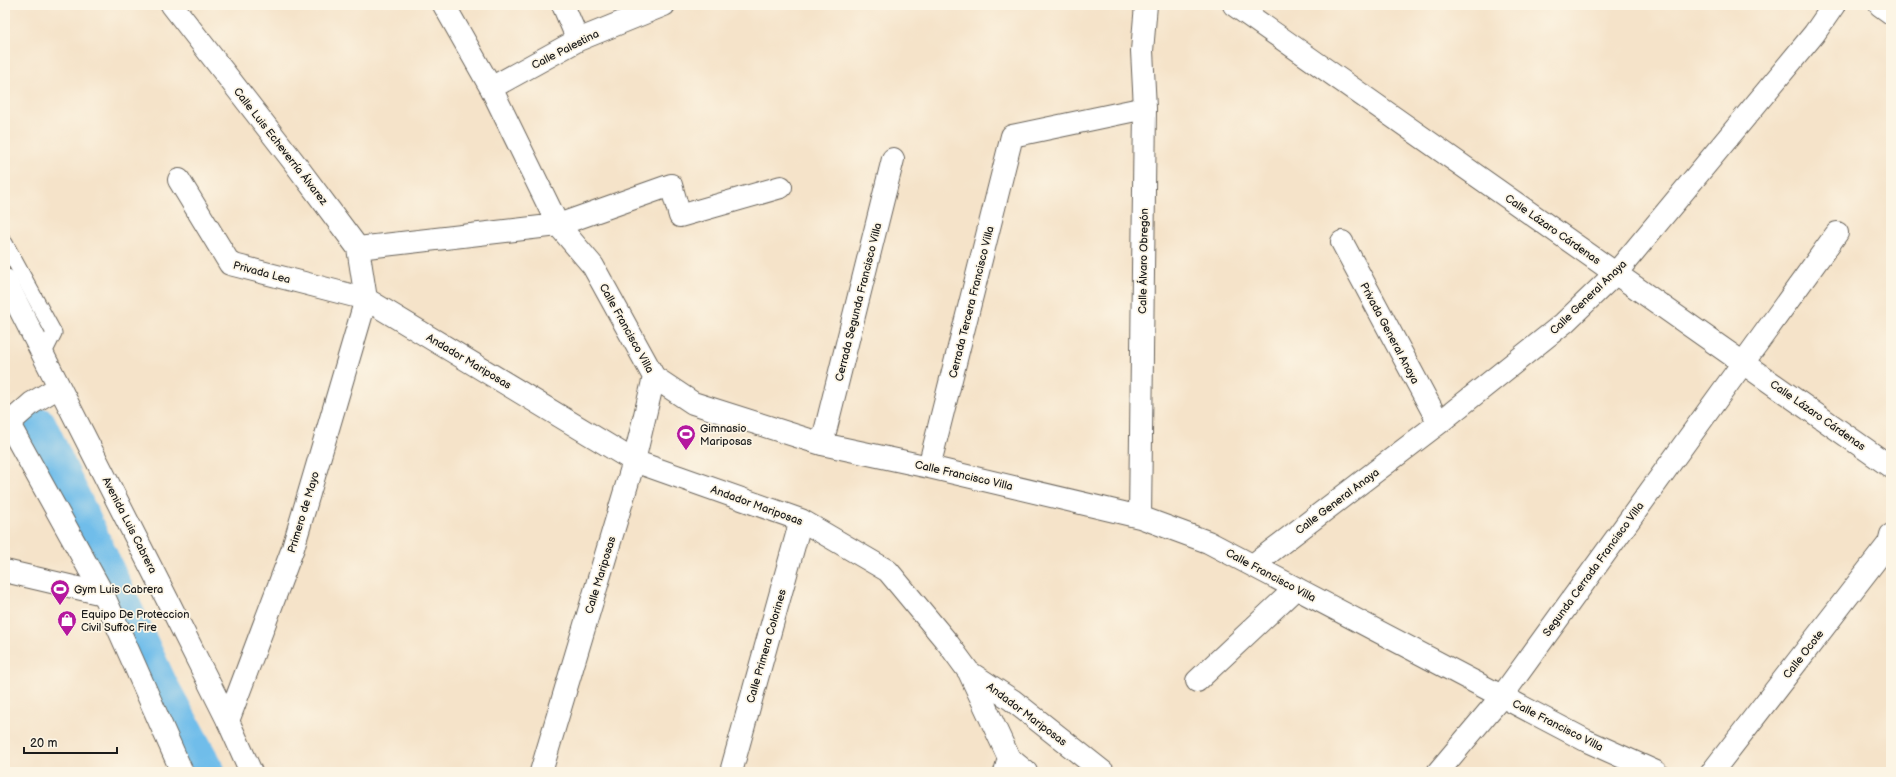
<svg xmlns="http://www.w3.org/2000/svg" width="1896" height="777" font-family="'Balsamiq Sans',sans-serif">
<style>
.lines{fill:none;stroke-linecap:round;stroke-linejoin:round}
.canal{stroke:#70bdea;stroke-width:33}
.lane-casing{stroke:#686259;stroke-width:17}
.street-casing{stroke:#686259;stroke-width:24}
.secondary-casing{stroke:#686259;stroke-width:24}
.lane{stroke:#fff;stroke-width:15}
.street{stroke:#fff;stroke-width:22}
.secondary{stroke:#fff;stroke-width:22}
.labels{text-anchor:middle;stroke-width:3.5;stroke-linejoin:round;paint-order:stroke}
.street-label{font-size:11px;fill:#1c1c1c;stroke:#fcf5e5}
.poi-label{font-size:11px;fill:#1c1c1c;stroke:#fcf5e5;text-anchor:start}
</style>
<rect width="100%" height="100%" fill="#fcf5e5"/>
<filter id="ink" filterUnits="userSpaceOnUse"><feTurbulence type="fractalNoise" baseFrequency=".025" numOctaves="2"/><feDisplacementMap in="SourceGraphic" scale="8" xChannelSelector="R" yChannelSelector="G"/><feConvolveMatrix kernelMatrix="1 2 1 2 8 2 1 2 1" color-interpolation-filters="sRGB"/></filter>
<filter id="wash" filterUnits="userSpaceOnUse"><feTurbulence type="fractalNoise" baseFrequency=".012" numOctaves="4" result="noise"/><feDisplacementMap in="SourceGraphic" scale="16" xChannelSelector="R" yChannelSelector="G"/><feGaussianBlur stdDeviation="0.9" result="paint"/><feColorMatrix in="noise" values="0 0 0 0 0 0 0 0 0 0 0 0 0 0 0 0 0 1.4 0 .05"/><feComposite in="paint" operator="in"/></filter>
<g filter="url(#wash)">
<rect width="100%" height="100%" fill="#f5e3c9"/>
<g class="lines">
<path class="canal" d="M 40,424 L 161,684 L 209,772"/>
</g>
</g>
<g filter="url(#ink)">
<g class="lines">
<g class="lane-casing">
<path id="lane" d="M 5,243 L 54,333 L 43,355"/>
</g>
<g class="street-casing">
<path id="street" d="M 172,5 L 293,161 L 358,248 L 366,299 L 293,548 L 228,721
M 444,5 L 491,88 L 558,225 L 593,266 L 654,377 L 693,403 L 822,444 L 929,467 L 1140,517 L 1208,542 L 1587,741 L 1656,772
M 563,5 L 578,40
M 1234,5 L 1891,467
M 1880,5 L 1891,13
M 491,88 L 578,40 L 664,5
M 179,180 L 230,264 L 366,299 L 634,461 L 801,520 L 888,571 L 947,642 L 969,672 L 1012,700 L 1103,772
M 1342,242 L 1439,423
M 358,248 L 558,225 L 671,185 L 680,216 L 781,187
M 822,444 L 893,159
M 929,467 L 1012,136 L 1145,108
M 1140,517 L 1145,108 L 1142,51 L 1146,5
M 1253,565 L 1439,423 L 1564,323 L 1616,273 L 1814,34 L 1834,5
M 5,571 L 103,594
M 969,672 L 1009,758 L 1005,772
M 1197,681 L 1296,588
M 1009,758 L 1026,772
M 541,772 L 634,461 L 654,377
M 731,772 L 801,520
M 1438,772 L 1502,696 L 1837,233
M 1712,772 L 1889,543 L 1891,535"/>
</g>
<g class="secondary-casing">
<path id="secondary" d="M 5,280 L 168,601 L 228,721 L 251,772
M 5,417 L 103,594 L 182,772
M 8,424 L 32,403 L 59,387"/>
</g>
<use href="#lane" class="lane"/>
<use href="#street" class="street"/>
<use href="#secondary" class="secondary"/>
</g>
</g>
<defs>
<g id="stadium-pin" transform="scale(1)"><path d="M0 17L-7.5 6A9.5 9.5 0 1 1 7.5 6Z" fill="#b5179e" stroke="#fcf5e5"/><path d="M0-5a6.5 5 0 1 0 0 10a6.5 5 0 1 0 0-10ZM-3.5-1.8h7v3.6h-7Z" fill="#fff"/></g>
<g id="shop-pin" transform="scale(1)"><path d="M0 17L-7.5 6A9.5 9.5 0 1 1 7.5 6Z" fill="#b5179e" stroke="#fcf5e5"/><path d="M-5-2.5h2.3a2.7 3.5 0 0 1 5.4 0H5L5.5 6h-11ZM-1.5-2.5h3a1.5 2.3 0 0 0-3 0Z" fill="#fff"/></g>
</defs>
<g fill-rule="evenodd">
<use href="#stadium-pin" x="686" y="434"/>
<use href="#stadium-pin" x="60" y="589"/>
<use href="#shop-pin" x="67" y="620"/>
</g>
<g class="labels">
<g class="street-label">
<text transform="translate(565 49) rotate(-27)" y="4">Calle Palestina</text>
<text transform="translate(281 146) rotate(52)" y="4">Calle Luis Echeverría Álvarez</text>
<text transform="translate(1553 229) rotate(35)" y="4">Calle Lázaro Cárdenas</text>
<text transform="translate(1143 261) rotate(-89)" y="4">Calle Álvaro Obregón</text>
<text transform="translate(262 272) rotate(15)" y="4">Privada Lea</text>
<text transform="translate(1588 297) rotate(-44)" y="4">Calle General Anaya</text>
<text transform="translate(858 302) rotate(-76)" y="4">Cerrada Segunda Francisco Villa</text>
<text transform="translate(971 302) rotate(-76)" y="4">Cerrada Tercera Francisco Villa</text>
<text transform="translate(627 328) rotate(61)" y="4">Calle Francisco Villa</text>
<text transform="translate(1390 333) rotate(62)" y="4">Privada General Anaya</text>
<text transform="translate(469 361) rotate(31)" y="4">Andador Mariposas</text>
<text transform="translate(1818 415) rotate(35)" y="4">Calle Lázaro Cárdenas</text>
<text transform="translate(964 475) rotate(13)" y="4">Calle Francisco Villa</text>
<text transform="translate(1337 501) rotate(-37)" y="4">Calle General Anaya</text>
<text transform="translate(757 505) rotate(20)" y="4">Andador Mariposas</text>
<text transform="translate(303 512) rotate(-73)" y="4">Primero de Mayo</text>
<text transform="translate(130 525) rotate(63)" y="4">Avenida Luis Cabrera</text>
<text transform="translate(1593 569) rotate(-54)" y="4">Segunda Cerrada Francisco Villa</text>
<text transform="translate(600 575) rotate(-73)" y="4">Calle Mariposas</text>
<text transform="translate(1271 575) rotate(28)" y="4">Calle Francisco Villa</text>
<text transform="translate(766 646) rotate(-74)" y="4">Calle Primera Colorines</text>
<text transform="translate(1803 654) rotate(-52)" y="4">Calle Ocote</text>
<text transform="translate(1027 714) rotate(37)" y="4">Andador Mariposas</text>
<text transform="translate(1558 725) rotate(27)" y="4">Calle Francisco Villa</text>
</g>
<g class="poi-label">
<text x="700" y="432">Gimnasio<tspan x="700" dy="13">Mariposas</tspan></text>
<text x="74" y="593">Gym Luis Cabrera</text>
<text x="81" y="618">Equipo De Proteccion<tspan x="81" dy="13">Civil Suffoc Fire</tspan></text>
</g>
</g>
<rect width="1896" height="777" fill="none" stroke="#fcf5e5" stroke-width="20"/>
<path d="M24 747v6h93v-6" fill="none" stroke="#1c1c1c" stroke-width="2"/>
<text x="30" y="747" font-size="12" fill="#1c1c1c" stroke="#fcf5e5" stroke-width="3" paint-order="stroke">20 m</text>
</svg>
